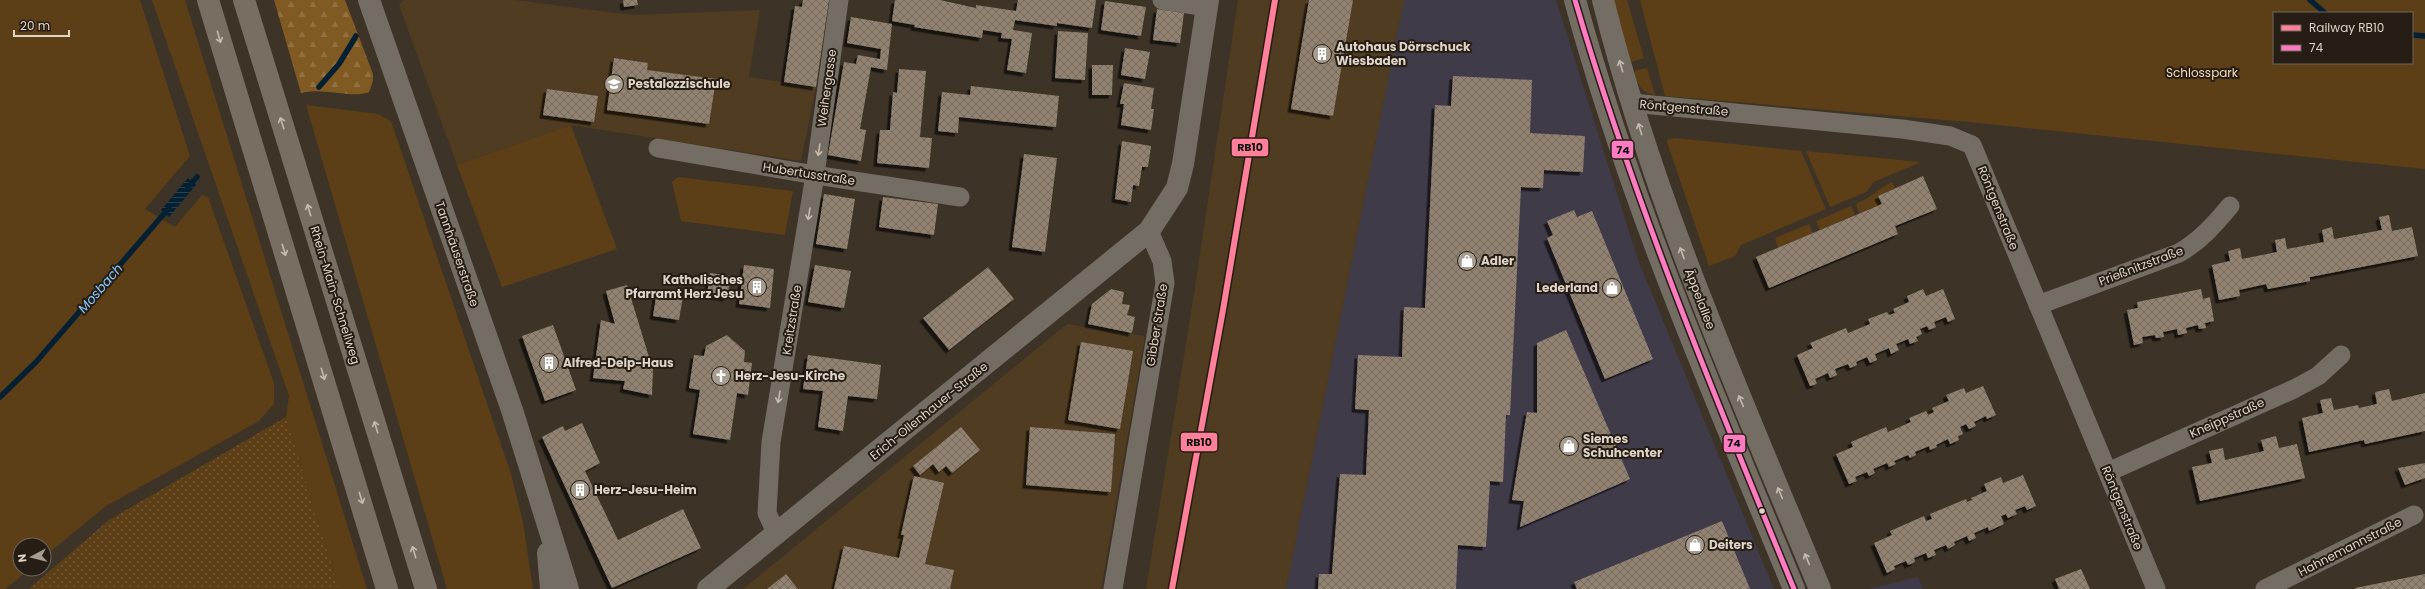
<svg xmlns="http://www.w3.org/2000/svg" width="2425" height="589" font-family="Poppins,sans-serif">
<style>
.commercial{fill:#403b49}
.built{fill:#503c21}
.green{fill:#5d3f17;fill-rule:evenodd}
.forest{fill:url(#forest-firs)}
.garden{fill:url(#garden-dots)}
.water{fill:url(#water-rules)}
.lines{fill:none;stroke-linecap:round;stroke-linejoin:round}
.stream{stroke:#052033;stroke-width:5.5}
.building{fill:url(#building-cross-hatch);filter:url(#shadow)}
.minor{stroke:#746d63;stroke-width:19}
.tertiary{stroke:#746d63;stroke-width:22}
.secondary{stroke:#746d63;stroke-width:22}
.motorway{stroke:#786e61;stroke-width:22}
.bus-1-casing{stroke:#261d14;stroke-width:8}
.bus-1{stroke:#fe7ac1;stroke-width:5}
.rail-1-casing{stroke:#261d14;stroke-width:9}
.rail-1{stroke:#ff8098;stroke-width:6}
.oneway{stroke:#c5baae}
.oneway2{stroke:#c4baae}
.bus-dot{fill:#dfd4c7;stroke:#261d14;stroke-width:1.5}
.labels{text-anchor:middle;stroke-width:4;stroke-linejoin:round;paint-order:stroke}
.poi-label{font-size:12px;font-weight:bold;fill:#dfd4c7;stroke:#261d14;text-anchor:start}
.park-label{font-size:12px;fill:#f6dcbd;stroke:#261d14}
.street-label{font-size:12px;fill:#dfd4c7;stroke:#261d14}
.water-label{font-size:13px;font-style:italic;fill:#86c8fc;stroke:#261d14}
.line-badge{stroke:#261d14;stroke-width:1.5}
.pale-badge-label{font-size:11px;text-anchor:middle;font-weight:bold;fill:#111}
</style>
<defs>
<pattern id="forest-firs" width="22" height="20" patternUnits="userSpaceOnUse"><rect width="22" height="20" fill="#815a23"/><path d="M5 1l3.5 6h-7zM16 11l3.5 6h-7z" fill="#927141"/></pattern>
<pattern id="garden-dots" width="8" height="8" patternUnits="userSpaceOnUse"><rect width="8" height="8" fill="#5d3f17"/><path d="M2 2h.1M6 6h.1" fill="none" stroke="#745a37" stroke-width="1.8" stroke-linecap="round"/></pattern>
<pattern id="water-rules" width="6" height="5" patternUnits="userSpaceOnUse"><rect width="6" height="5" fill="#052033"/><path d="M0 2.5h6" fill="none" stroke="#29404f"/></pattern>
<pattern id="building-cross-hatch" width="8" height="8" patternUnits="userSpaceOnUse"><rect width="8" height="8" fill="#918272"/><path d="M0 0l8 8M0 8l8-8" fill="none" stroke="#766b5f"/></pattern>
<filter id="shadow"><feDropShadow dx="-3.5" dy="3.5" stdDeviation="0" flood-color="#0009"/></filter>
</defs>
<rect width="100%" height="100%" fill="#3d3327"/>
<path class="commercial" d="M 1404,0 L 1556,0 L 1638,260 L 1774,589 L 1286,589 Z
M 1918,577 L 1923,589 L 1870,589 Z"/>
<path class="built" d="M 404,0 L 515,0 L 633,15 L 760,10 L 749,77 L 816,87 L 801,161 L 571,125 L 457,165 L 399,5 Z
M 1238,0 L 1404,0 L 1286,589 L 1146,589 L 1194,294 Z
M 1067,324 L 1145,336 L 1101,589 L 743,589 Z"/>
<path class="green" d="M 0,0 L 140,0 L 190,156 L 145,209 L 175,227 L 202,195 L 208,197 L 274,383 L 274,404 L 259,421 L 106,506 L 44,557 L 44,545 L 20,545 L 20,569 L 30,569 L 5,589 L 0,589 Z
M 152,0 L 185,0 L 367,589 L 339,589 L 286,417 L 289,396 Z
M 1613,0 L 1627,0 L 1644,58 L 1631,62 Z
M 1640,0 L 2425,0 L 2425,169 L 1968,122 L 1665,96 ZM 2274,13 L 2412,13 L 2412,63 L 2274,63 Z
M 1647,68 L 1655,95 C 1641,92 1638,85 1634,73 L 1636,70 Z
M 306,105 L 378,114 L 391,121 L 511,474 L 523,522 L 533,589 L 447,589 Z
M 571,125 L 617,249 L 502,287 L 457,165 Z
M 1675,138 L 1801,151 L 1826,209 L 1741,245 L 1735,256 L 1709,266 L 1667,142 L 1668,139 Z
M 1806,151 L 1921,162 L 1874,182 L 1866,192 L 1830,207 Z
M 678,177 L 793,191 L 785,235 L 681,221 L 672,182 Z
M 1892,182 L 1895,188 L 1878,196 L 1882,204 L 1859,213 L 1856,204 C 1870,198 1878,189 1892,182 Z
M 1851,206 L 1855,215 L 1820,230 L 1816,221 Z
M 1809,224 L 1813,233 L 1778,248 L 1775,238 Z"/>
<path class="forest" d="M 274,0 L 345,0 L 373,74 L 373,81 L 369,92 C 352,99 324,87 301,93 Z"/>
<path class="garden" d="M 286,417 L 339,589 L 29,589 L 109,520 Z"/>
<path class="water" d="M 188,178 L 196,185 L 169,217 L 161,210 Z"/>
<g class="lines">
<path class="stream" d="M 2310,0 L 2325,13
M 2412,35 L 2425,36
M 319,87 L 339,64 L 356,36
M 188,187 L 197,177
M 0,397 L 36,362 L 169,208"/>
</g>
<path class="building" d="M 623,0 L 637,0 L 638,5 L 624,7 Z
M 803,0 L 829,0 L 816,87 L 784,82 L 795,6 L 802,7 Z
M 895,0 L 940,0 L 976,8 L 976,5 L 1016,11 L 1018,0 L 1096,0 L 1092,28 L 1057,23 L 1057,26 L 1015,20 L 1013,30 L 1032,33 L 1026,73 L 1007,70 L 1012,39 L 1001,38 L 1002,33 L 983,30 L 982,38 L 914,27 L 915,25 L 892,21 Z
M 1309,0 L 1353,0 L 1333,116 L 1291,109 Z
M 1105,1 L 1146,7 L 1141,36 L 1101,30 Z
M 1157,9 L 1184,13 L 1180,43 L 1153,40 Z
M 851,17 L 892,24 L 887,70 L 871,67 L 860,129 L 866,130 L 861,161 L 828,155 L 844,62 L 856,64 L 858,55 L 880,59 L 881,49 L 847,43 Z
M 1058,31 L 1088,33 L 1085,80 L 1055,78 Z
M 1125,48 L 1150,52 L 1145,79 L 1121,75 Z
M 614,58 L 648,63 L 647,70 L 716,79 L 709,124 L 607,110 Z
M 1092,65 L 1113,65 L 1112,95 L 1092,95 Z
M 899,69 L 926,71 L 920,137 L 932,138 L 929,168 L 877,163 L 880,130 L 890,130 L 893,92 L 897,93 Z
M 1453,76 L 1532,80 L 1530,133 L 1585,136 L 1583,172 L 1544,170 L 1543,188 L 1521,187 L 1510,415 L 1506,415 L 1503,482 L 1490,481 L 1486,547 L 1458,545 L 1456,589 L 1318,589 L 1319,574 L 1332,574 L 1340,474 L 1366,475 L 1369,410 L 1355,409 L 1358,355 L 1402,357 L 1404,307 L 1425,308 L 1435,105 L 1451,106 Z
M 1124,83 L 1154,88 L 1151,109 L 1154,109 L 1151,130 L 1121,125 L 1124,104 L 1120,104 Z
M 971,86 L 1059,96 L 1056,127 L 959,117 L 958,133 L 938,131 L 942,92 L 970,95 Z
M 547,89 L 598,96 L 594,122 L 543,115 Z
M 1122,141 L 1151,146 L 1148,167 L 1142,167 L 1139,186 L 1133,185 L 1131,202 L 1115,199 Z
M 1024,154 L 1057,158 L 1045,252 L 1012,247 Z
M 1923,176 L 1937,209 L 1895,226 L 1898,234 L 1769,288 L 1756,257 L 1882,204 L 1878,196 Z
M 824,194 L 855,199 L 847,249 L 816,244 Z
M 883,197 L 938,204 L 934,235 L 879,227 Z
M 1574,210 L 1577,217 L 1592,211 L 1653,359 L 1605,379 L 1547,238 L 1553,235 L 1547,221 Z
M 2389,215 L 2392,231 L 2412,227 L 2418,256 L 2310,277 L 2310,281 L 2268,289 L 2266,284 L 2239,290 L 2240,296 L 2219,300 L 2212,265 L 2230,261 L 2228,251 L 2240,248 L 2242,259 L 2277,252 L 2275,240 L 2285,238 L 2287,249 L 2324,242 L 2322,230 L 2332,227 L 2334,239 L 2382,230 L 2379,217 Z
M 744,265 L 774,269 L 770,308 L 739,304 Z
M 815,265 L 851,271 L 844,308 L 808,302 Z
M 988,267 L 1014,299 L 949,350 L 923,318 Z
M 710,273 L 731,276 L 727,298 L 707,295 Z
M 627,285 L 653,370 L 652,395 L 623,389 L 625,381 L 593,378 L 601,320 L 615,324 L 606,291 Z
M 1111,289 L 1124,292 L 1122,304 L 1130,305 L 1127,315 L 1135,317 L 1132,333 L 1088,324 L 1092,304 Z
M 1923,289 L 1926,296 L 1943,289 L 1955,319 L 1948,322 L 1946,317 L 1934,322 L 1936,327 L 1929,330 L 1927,326 L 1920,329 L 1922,334 L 1916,337 L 1918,341 L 1910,344 L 1908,339 L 1896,344 L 1899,350 L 1891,354 L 1889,348 L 1875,354 L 1877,360 L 1870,363 L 1867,357 L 1856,362 L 1857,365 L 1850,368 L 1848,364 L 1835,369 L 1837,375 L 1830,378 L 1828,373 L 1815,379 L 1817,384 L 1810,386 L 1797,355 L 1813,348 L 1810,343 L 1846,328 L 1848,333 L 1870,324 L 1868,319 L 1887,312 L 1889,315 L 1895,313 L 1893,309 L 1909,302 L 1907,296 Z
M 2201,289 L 2203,299 L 2210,297 L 2214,321 L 2205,323 L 2206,328 L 2199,329 L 2198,325 L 2186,328 L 2187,333 L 2178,335 L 2177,329 L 2163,332 L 2164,337 L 2156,338 L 2155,335 L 2142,337 L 2143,343 L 2134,345 L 2127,310 L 2138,308 L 2137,302 Z
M 657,291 L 683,296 L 679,320 L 653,316 Z
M 553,325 L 576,390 L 545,401 L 522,336 Z
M 1566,330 L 1630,479 L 1520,527 L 1524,501 L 1512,500 L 1527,412 L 1537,413 L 1537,343 Z
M 727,335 L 745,351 L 744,362 L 752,363 L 748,395 L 737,393 L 730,440 L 693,434 L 700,390 L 689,388 L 694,355 L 704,356 L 706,346 Z
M 1081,342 L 1133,351 L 1120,429 L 1068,420 Z
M 808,355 L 881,365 L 877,399 L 848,396 L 843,431 L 818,427 L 823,391 L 803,389 Z
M 1983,386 L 1996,415 L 1987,419 L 1986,416 L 1974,422 L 1976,426 L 1969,429 L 1966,424 L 1960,427 L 1963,434 L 1958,436 L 1959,440 L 1950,444 L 1948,439 L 1936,445 L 1937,447 L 1930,450 L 1929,446 L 1915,452 L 1916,455 L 1910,458 L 1908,455 L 1894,461 L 1896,464 L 1889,467 L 1887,463 L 1873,469 L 1875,473 L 1869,476 L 1867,472 L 1855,477 L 1857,481 L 1849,484 L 1836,454 L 1853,447 L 1851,442 L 1886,427 L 1888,432 L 1911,422 L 1909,418 L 1926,411 L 1928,415 L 1934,412 L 1932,408 L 1949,401 L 1946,395 L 1964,388 L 1966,393 Z
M 2389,389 L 2392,401 L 2425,393 L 2425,431 L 2365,444 L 2364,440 L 2309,452 L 2302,418 L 2323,413 L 2320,400 L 2331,398 L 2334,410 L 2358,405 L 2359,408 L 2377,404 L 2375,392 Z
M 582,423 L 600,463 L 585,471 L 618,540 L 683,509 L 701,548 L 612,588 L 542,437 L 563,426 L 565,431 Z
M 961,427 L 980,450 L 952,473 L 946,466 L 939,472 L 933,464 L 920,475 L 913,466 Z
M 1030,427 L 1115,434 L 1111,492 L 1026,485 Z
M 2276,436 L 2279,448 L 2297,444 L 2305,478 L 2200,501 L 2192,467 L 2212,463 L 2209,451 L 2223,448 L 2225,460 L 2264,451 L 2261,440 Z
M 2425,463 L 2425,478 L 2405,485 L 2398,468 Z
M 2023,475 L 2036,506 L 2027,510 L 2025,506 L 2015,510 L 2017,514 L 2008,518 L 2006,514 L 2001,516 L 2004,524 L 1989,531 L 1988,527 L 1974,533 L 1976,538 L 1969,541 L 1967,536 L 1954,542 L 1955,545 L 1948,549 L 1946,545 L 1934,550 L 1936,555 L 1928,558 L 1926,553 L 1914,558 L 1915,562 L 1908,565 L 1906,561 L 1894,566 L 1895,569 L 1887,573 L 1874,543 L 1892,535 L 1890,531 L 1924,516 L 1926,521 L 1932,519 L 1930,514 L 1966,499 L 1967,502 L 1972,500 L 1971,498 L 1987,491 L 1984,484 L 2001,477 L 2003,483 Z
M 914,476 L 944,483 L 925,564 L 954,570 L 950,589 L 834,589 L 844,546 L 899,558 L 904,535 L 901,535 Z
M 1722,521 L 1750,589 L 1577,589 L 1574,582 Z
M 2081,569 L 2090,589 L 2059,589 L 2055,579 Z
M 786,574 L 798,589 L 767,589 Z
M 2425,574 L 2425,589 L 2355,589 L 2355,588 Z"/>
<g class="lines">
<path class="minor" d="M 1162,0 L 1207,7
M 1632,103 L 1902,129 L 1950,136 L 1972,145 L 2156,589
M 658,148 L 815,175 L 960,197
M 2038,305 L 2179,253 C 2200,241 2214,225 2230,206
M 2108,472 L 2294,389 L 2318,376 L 2341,355
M 777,535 L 767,513 L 771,442 L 815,175 L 839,0
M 1113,589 L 1165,283 L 1162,261 L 1149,231
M 2265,589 L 2414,515"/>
<path class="tertiary" d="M 369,0 L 512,410 L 568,589
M 548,553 L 551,589
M 708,589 L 1149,231 L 1177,188 L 1183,164 L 1208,0"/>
<path class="secondary" d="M 1575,0 C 1630,203 1714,395 1794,589
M 1603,0 C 1654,204 1740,395 1820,589"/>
<path class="motorway" d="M 208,0 L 387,589
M 244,0 L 426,589"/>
<g class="bus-1-casing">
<path id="bus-1" d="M 1575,0 C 1634,202 1714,395 1794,589"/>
</g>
<use href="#bus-1" class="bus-1"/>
<g class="rail-1-casing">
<path id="rail-1" d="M 1172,589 L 1223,310 L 1275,0"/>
</g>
<use href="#rail-1" class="rail-1"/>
</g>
<defs><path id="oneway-shaft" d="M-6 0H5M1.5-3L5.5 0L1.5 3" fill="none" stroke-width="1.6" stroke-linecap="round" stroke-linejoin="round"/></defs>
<g class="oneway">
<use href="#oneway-shaft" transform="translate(219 37) rotate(74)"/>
<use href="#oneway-shaft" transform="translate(282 123) rotate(-108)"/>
<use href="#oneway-shaft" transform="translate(309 210) rotate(-107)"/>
<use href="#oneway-shaft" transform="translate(284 250) rotate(73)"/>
<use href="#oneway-shaft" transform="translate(323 374) rotate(73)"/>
<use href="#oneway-shaft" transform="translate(376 427) rotate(-107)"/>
<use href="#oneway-shaft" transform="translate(361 498) rotate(73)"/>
<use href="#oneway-shaft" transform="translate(414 552) rotate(-107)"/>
</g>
<g class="oneway2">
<use href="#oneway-shaft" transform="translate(1621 66) rotate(-106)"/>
<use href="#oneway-shaft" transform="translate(1640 129) rotate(-107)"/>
<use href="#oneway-shaft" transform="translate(819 150) rotate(98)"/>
<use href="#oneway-shaft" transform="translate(809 214) rotate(99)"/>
<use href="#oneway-shaft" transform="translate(1682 253) rotate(-110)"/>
<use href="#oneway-shaft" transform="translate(779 397) rotate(100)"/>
<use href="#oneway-shaft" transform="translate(1741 401) rotate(-113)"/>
<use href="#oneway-shaft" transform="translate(1780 493) rotate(-113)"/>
<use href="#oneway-shaft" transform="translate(1807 559) rotate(-113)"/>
</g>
<defs>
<g id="building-disc" transform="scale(1)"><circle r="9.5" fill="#a69c8f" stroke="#261d14"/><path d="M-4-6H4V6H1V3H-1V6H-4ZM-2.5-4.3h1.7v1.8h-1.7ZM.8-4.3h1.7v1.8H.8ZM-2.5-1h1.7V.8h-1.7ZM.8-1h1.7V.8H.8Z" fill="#fff"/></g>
<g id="school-disc" transform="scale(1)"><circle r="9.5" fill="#a69c8f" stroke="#261d14"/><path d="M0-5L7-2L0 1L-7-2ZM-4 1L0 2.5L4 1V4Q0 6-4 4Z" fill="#fff"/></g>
<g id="shop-disc" transform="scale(1)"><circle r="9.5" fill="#a69c8f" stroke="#261d14"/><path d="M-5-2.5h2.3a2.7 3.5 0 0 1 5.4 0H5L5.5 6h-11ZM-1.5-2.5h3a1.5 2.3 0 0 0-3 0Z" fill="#fff"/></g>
<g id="church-disc" transform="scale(1)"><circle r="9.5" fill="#a69c8f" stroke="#261d14"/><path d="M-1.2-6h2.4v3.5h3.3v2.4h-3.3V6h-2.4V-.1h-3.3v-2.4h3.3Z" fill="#fff"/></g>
</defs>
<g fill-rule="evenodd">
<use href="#building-disc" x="1322" y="54"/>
<use href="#school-disc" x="614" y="84"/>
<use href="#shop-disc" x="1467" y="261"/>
<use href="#building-disc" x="757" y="287"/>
<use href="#shop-disc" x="1612" y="288"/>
<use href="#building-disc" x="549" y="363"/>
<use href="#church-disc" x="721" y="376"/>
<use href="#shop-disc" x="1569" y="446"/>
<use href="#building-disc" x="580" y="490"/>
<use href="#shop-disc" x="1695" y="545"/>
</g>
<circle class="bus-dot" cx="1762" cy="511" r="3.5"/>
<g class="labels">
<g class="poi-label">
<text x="1336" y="51">Autohaus Dörrschuck<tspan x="1336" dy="14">Wiesbaden</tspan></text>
<text x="628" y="88">Pestalozzischule</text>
<text x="1481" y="265">Adler</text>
<text x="743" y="284" text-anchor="end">Katholisches<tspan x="743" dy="14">Pfarramt Herz Jesu</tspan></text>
<text x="1598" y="292" text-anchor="end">Lederland</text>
<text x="563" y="367">Alfred-Delp-Haus</text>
<text x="735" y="380">Herz-Jesu-Kirche</text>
<text x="1583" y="443">Siemes<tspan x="1583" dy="14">Schuhcenter</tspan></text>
<text x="594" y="494">Herz-Jesu-Heim</text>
<text x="1709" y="549">Deiters</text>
</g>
<g class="park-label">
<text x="2202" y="77">Schlosspark</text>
</g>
<g class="street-label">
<text transform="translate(827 88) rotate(-82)" y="4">Weihergasse</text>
<text transform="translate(1684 108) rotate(5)" y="4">Röntgenstraße</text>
<text transform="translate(809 174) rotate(9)" y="4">Hubertusstraße</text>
<text transform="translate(1998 208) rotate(68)" y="4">Röntgenstraße</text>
<text transform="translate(457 254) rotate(71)" y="4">Tannhäuserstraße</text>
<text transform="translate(2141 266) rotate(-21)" y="4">Prießnitzstraße</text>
<text transform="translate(335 295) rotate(73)" y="4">Rhein-Main-Schnellweg</text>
<text transform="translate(1700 299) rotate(69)" y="4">Äppelallee</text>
<text transform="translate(792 320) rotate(-81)" y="4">Kreitzstraße</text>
<text transform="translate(1157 325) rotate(-81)" y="4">Gibber Straße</text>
<text transform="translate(929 411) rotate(-39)" y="4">Erich-Ollenhauer-Straße</text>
<text transform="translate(2227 418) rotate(-24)" y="4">Kneippstraße</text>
<text transform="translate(2122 508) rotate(68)" y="4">Röntgenstraße</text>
<text transform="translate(2350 547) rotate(-27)" y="4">Hahnemannstraße</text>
</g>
<g class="water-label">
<text transform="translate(100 288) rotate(-49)" y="5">Mosbach</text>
</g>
</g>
<g class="line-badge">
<rect x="1231" y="138" width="38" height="19" rx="4" fill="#ff8098"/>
<rect x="1611" y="140" width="23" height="19" rx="4" fill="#fe7ac1"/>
<rect x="1180" y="432" width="38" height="20" rx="4" fill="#ff8098"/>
<rect x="1723" y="434" width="23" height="19" rx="4" fill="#fe7ac1"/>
</g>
<g class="pale-badge-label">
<text x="1250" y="151">RB10</text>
<text x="1623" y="154">74</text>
<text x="1199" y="446">RB10</text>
<text x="1734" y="447">74</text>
</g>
<rect x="2273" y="12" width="140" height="52" fill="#261d14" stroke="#70665c"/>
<rect x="2281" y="25" width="20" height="6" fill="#ff8098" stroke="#70665c"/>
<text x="2309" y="32" font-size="12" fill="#dfd4c7">Railway RB10</text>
<rect x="2281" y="45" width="20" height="6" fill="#fe7ac1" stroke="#70665c"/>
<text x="2309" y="52" font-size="12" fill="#dfd4c7">74</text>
<g transform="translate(32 557) rotate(263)"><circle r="19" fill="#261d14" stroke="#70665c"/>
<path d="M0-3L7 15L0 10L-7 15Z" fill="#a69c8f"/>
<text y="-6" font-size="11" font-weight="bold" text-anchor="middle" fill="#dfd4c7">N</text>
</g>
<path d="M14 30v6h55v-6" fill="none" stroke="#dfd4c7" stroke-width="2"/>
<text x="20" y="30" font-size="12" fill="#dfd4c7" stroke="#261d14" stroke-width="3" paint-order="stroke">20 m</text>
</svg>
